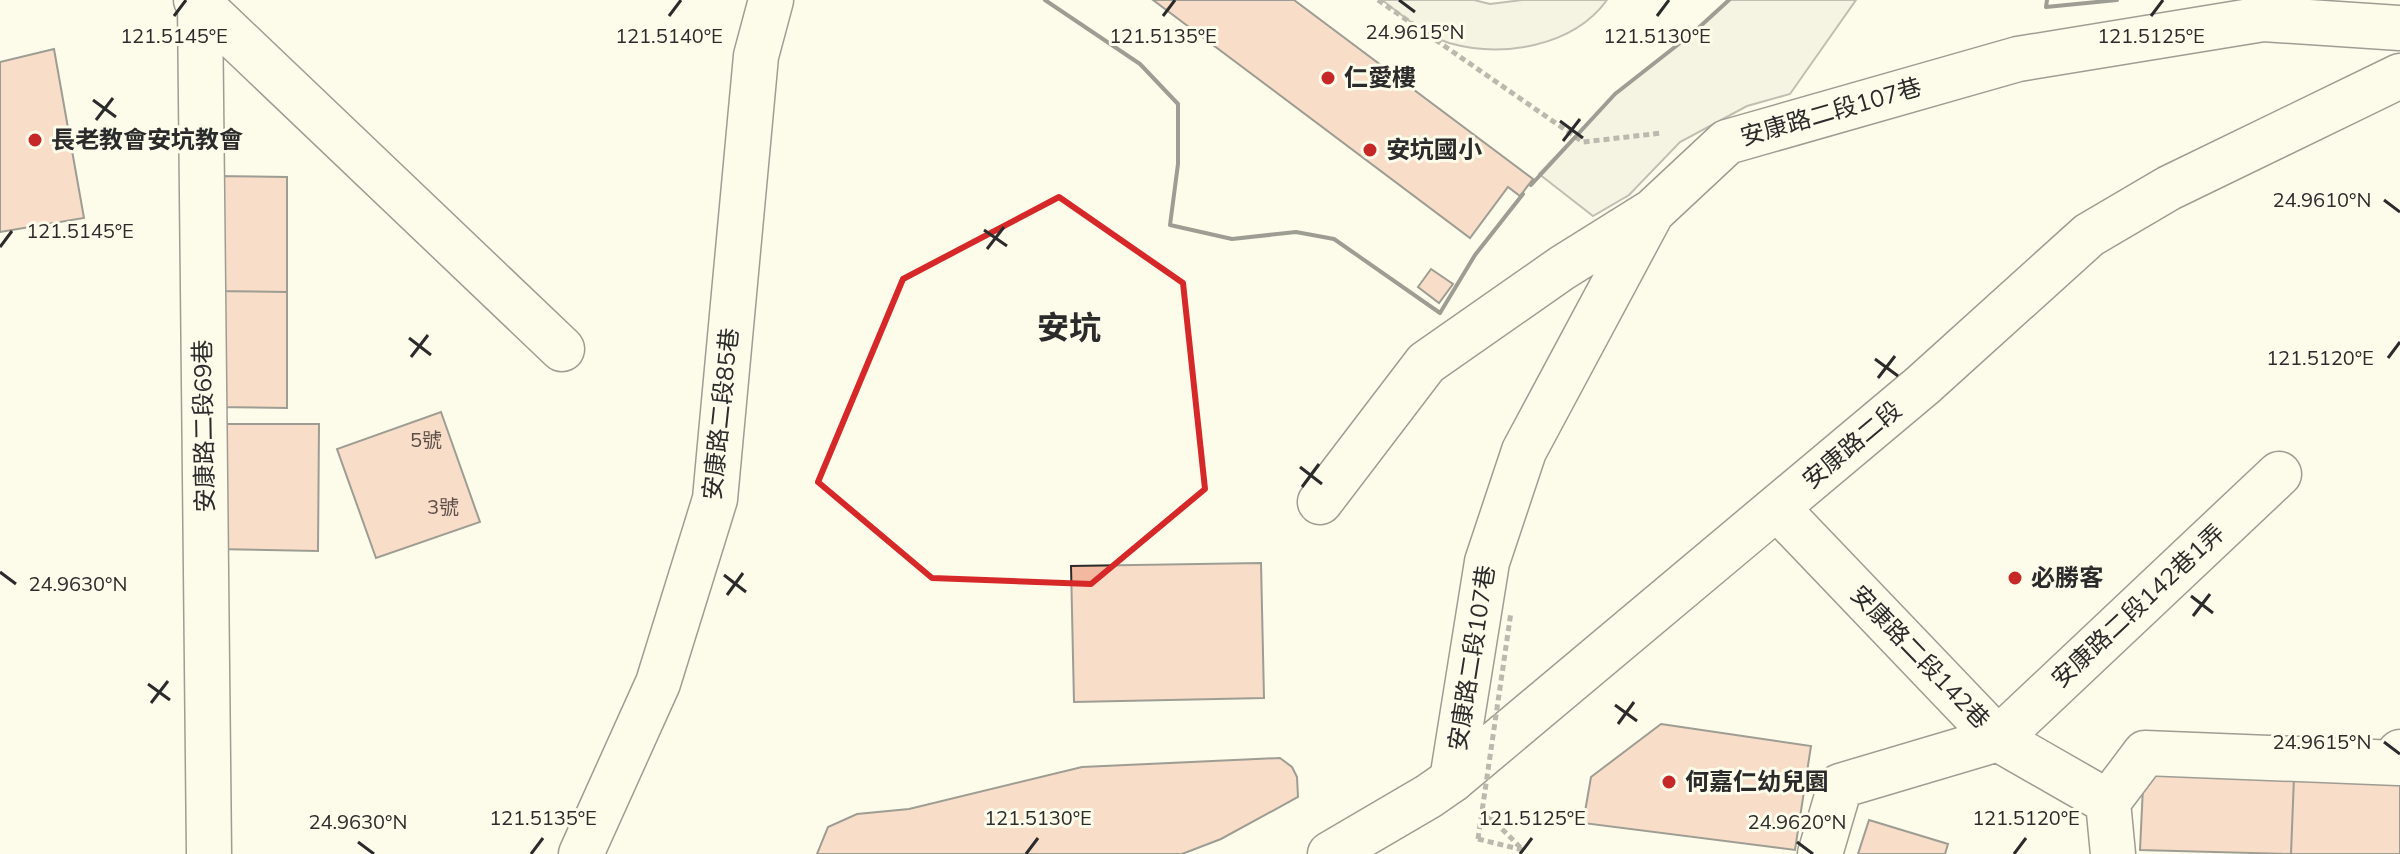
<svg xmlns="http://www.w3.org/2000/svg" width="2400" height="854" font-family="Mulish,'Noto Sans TC',sans-serif">
<style>
.green{fill:#ecebdb;stroke:#74746e;stroke-width:2}
.building{fill:#f2b8a0;stroke:#2b2b2b;stroke-width:2}
.lines{fill:none;stroke-linecap:round;stroke-linejoin:round}
.minor-casing{stroke:#2b2b2b;stroke-width:47}
.major-casing{stroke:#2b2b2b;stroke-width:47}
.path{stroke:#6a6964;stroke-width:5;stroke-dasharray:6 4;stroke-linecap:butt}
.minor{stroke:#fdfbea;stroke-width:44}
.major{stroke:#fdfbea;stroke-width:44}
.path-bridge{stroke:#6a6964;stroke-width:5;stroke-dasharray:6 4;stroke-linecap:butt}
.wall{stroke:#2b2b2b;stroke-width:4}
.marked{fill:none;stroke:#d62828;stroke-width:6;stroke-linejoin:round}
.ticks{fill:none;stroke:#2b2b2b;stroke-width:3}
.poi-dot{fill:#c62828;stroke:#fdfbea;stroke-width:3}
.labels{text-anchor:middle;stroke-width:6;stroke-linejoin:round;paint-order:stroke}
.number-label{font-size:20px;fill:#5d4e48}
.poi-label{font-size:24px;font-weight:bold;fill:#2b2b2b;stroke:#fdfbea;text-anchor:start}
.street-label{font-size:24px;fill:#2b2b2b;stroke:#fdfbea}
.district-label{font-size:32px;font-weight:bold;fill:#2b2b2b;stroke:#fdfbea}
.ticks-label{font-size:20px;text-anchor:middle;fill:#2b2b2b;stroke:#fdfbea;stroke-width:6;stroke-linejoin:round;paint-order:stroke}
</style>
<rect width="100%" height="100%" fill="#fdfbea"/>
<path class="green" d="M 1382,0 L 1474,0 L 1490,4 L 1522,0 L 1607,0 C 1573,47 1502,58 1449,43 C 1425,35 1402,15 1382,0 Z
M 1729,0 L 1856,0 L 1790,94 L 1747,106 L 1680,142 L 1629,195 L 1593,216 L 1539,174 L 1615,94 L 1694,32 Z"/>
<path class="building" d="M 1153,0 L 1294,0 L 1533,179 L 1520,196 L 1508,187 L 1470,238 Z
M 54,49 L 84,218 L 0,232 L 0,62 Z
M 212,176 L 287,177 L 287,292 L 211,291 Z
M 1431,269 L 1453,284 L 1439,303 L 1418,287 Z
M 211,291 L 287,292 L 287,408 L 212,407 Z
M 441,412 L 480,522 L 376,558 L 337,449 Z
M 213,424 L 319,424 L 318,551 L 213,549 Z
M 1261,563 L 1264,698 L 1074,702 L 1071,566 Z
M 1661,724 L 1811,746 L 1795,850 L 1583,823 L 1591,777 Z
M 2145,744 L 2295,751 L 2291,854 L 2140,850 Z
M 2295,751 L 2400,755 L 2400,854 L 2291,854 Z
M 1280,758 L 1292,767 L 1297,777 L 1298,797 L 1221,839 L 1182,854 L 817,854 L 828,827 L 857,814 L 909,809 L 1082,767 Z
M 1869,820 L 1948,844 L 1945,854 L 1858,854 Z"/>
<g class="lines">
<g class="minor-casing">
<path id="minor" d="M 196,0 L 200,4 L 209,854
M 200,4 L 562,349
M 1320,502 L 1426,363 L 1562,268 L 1650,213
M 1777,508 L 1998,739 L 2108,802 L 2113,854
M 1452,780 L 1487,562 L 1524,451 L 1652,212 L 1727,142 L 2018,59 L 2263,19 L 2400,28
M 2108,802 L 2145,753 L 2398,763 L 2400,752
M 581,854 L 658,683 L 715,499 L 756,56 L 771,0
M 1820,854 L 1840,786 L 1998,739 L 2279,474"/>
</g>
<g class="major-casing">
<path id="major" d="M 1330,854 L 1429,796 L 1452,780 L 1923,385 L 2089,235 L 2169,188 L 2400,76"/>
</g>
<path class="path" d="M 1378,0 L 1583,142 L 1662,133
M 1478,839 L 1523,850 L 1487,814"/>
<use href="#minor" class="minor"/>
<use href="#major" class="major"/>
<path class="path-bridge" d="M 1478,839 L 1511,612"/>
<path class="wall" d="M 1045,0 L 1140,64 L 1178,104 L 1178,164 L 1170,225 L 1232,239 L 1296,232 L 1334,239 L 1440,313 L 1475,255 L 1523,194
M 2047,0 L 2046,7 L 2117,0
M 1531,185 L 1615,94 L 1694,32 L 1729,0"/>
</g>
<path d="M0 0H2400V854H0ZM 1059,197 L 1183,283 L 1205,489 L 1091,584 L 932,578 L 818,482 L 903,279 Z" fill="#fdfbea" fill-opacity=".55" fill-rule="evenodd"/>
<path class="marked" d="M 1059,197 L 1183,283 L 1205,489 L 1091,584 L 932,578 L 818,482 L 903,279 Z"/>
<path class="ticks" d="M 1399,0 L 1415,12M 174,16 L 186,0M 669,16 L 681,0M 1163,16 L 1175,0M 1657,16 L 1669,0M 2151,16 L 2163,0M 93,100 L 116,117M 96,120 L 113,98M 1560,121 L 1583,138M 1563,141 L 1580,119M 2384,200 L 2400,212M 984,230 L 1007,246M 0,247 L 12,231M 987,249 L 1004,227M 409,338 L 431,355M 411,357 L 428,335M 2388,358 L 2400,342M 1875,359 L 1898,376M 1878,378 L 1895,356M 1300,467 L 1322,484M 1302,487 L 1319,464M 0,572 L 16,584M 724,575 L 746,592M 727,595 L 743,573M 2191,596 L 2213,613M 2193,616 L 2210,594M 148,684 L 170,700M 151,703 L 168,681M 1615,705 L 1637,721M 1618,724 L 1634,702M 2384,742 L 2400,754M 358,842 L 374,854M 1797,842 L 1813,854M 531,854 L 543,838M 1026,854 L 1038,838M 1520,854 L 1532,838M 2014,854 L 2026,838"/>
<g class="poi-dot">
<circle cx="1328" cy="78" r="8"/>
<circle cx="35" cy="140" r="8"/>
<circle cx="1370" cy="150" r="8"/>
<circle cx="2015" cy="578" r="8"/>
<circle cx="1669" cy="782" r="8"/>
</g>
<g class="labels">
<g class="number-label">
<text x="426" y="447">5號</text>
<text x="443" y="514">3號</text>
</g>
<g class="poi-label">
<text x="1344" y="86">仁愛樓</text>
<text x="51" y="148">長老教會安坑教會</text>
<text x="1386" y="158">安坑國小</text>
<text x="2031" y="586">必勝客</text>
<text x="1685" y="790">何嘉仁幼兒園</text>
</g>
<g class="street-label">
<text transform="translate(1831 112) rotate(-16)" y="8">安康路二段107巷</text>
<text transform="translate(721 414) rotate(-84)" y="8">安康路二段85巷</text>
<text transform="translate(204 426) rotate(-91)" y="8">安康路二段69巷</text>
<text transform="translate(1852 445) rotate(-40)" y="8">安康路二段</text>
<text transform="translate(2138 606) rotate(-43)" y="8">安康路二段142巷1弄</text>
<text transform="translate(1920 657) rotate(46)" y="8">安康路二段142巷</text>
<text transform="translate(1472 658) rotate(-81)" y="8">安康路二段107巷</text>
</g>
<g class="district-label">
<text x="1069" y="339">安坑</text>
</g>
</g>
<g class="ticks-label">
<text x="1415" y="39">24.9615°N</text>
<text x="174" y="43">121.5145°E</text>
<text x="669" y="43">121.5140°E</text>
<text x="1163" y="43">121.5135°E</text>
<text x="1657" y="43">121.5130°E</text>
<text x="2151" y="43">121.5125°E</text>
<text x="2322" y="207">24.9610°N</text>
<text x="80" y="238">121.5145°E</text>
<text x="2320" y="365">121.5120°E</text>
<text x="78" y="591">24.9630°N</text>
<text x="2322" y="749">24.9615°N</text>
<text x="543" y="825">121.5135°E</text>
<text x="1038" y="825">121.5130°E</text>
<text x="1532" y="825">121.5125°E</text>
<text x="2026" y="825">121.5120°E</text>
<text x="358" y="829">24.9630°N</text>
<text x="1797" y="829">24.9620°N</text>
</g>
</svg>
